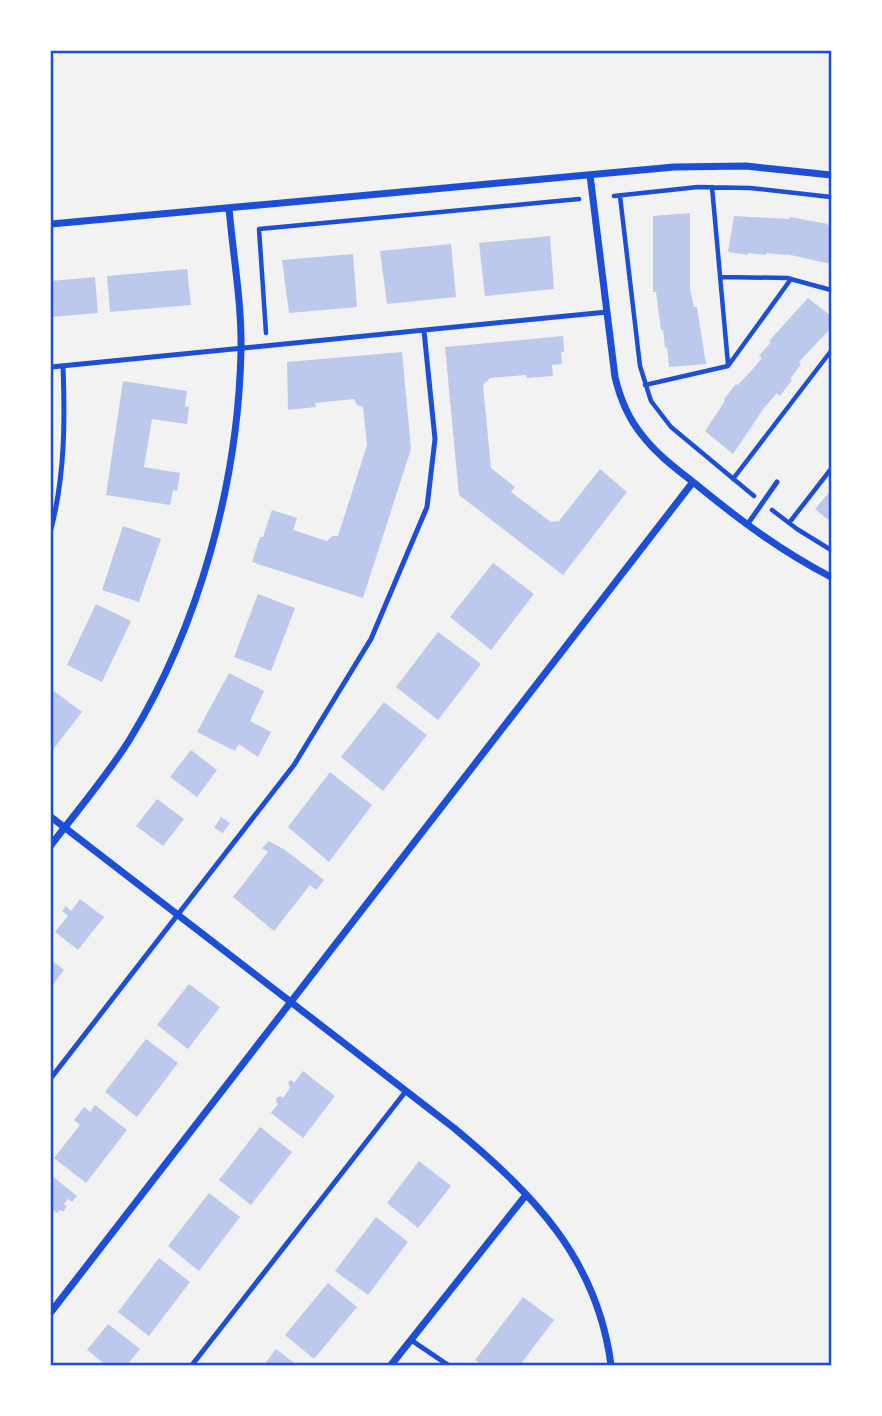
<svg xmlns="http://www.w3.org/2000/svg" width="882" height="1416" font-family="'Space Grotesk',sans-serif">
<style>
.building{fill:#bdc9ec}
.lines{fill:none;stroke-linecap:round;stroke-linejoin:round}
.path{stroke:#1d4ed8;stroke-width:4.5}
.service{stroke:#1d4ed8;stroke-width:5}
.minor{stroke:#1d4ed8;stroke-width:7}
.neatline{fill:none;stroke:#1d4ed8;stroke-width:2.5}
</style>
<rect width="100%" height="100%" fill="#f2f2f2"/>
<path class="building" d="M 690,213 L 690,289 L 694,307 L 697,307 L 706,364 L 669,367 L 667,347 L 665,348 L 663,330 L 661,330 L 656,292 L 653,292 L 653,216 Z
M 734,216 L 789,219 L 790,217 L 828,224 L 828,226 L 831,227 L 831,264 L 786,254 L 786,255 L 767,253 L 766,255 L 748,253 L 748,255 L 728,252 Z
M 550,236 L 554,289 L 485,296 L 479,243 Z
M 451,244 L 456,297 L 387,304 L 380,251 Z
M 353,254 L 357,307 L 289,313 L 282,260 Z
M 187,269 L 191,305 L 110,312 L 107,276 Z
M 95,277 L 98,313 L 51,317 L 51,281 Z
M 808,298 L 831,316 L 831,328 L 799,362 L 801,364 L 790,379 L 792,380 L 780,396 L 777,393 L 764,408 L 733,454 L 705,431 L 725,401 L 724,399 L 736,384 L 738,385 L 751,371 L 762,358 L 759,356 L 771,342 L 769,341 Z
M 563,336 L 564,352 L 561,352 L 562,364 L 552,365 L 553,376 L 527,378 L 526,375 L 490,378 L 483,385 L 491,468 L 515,487 L 511,492 L 551,522 L 559,521 L 600,469 L 627,492 L 563,575 L 459,495 L 445,347 Z
M 402,352 L 411,449 L 363,598 L 252,562 L 260,537 L 263,537 L 272,510 L 297,518 L 293,530 L 327,541 L 332,536 L 338,536 L 367,445 L 363,407 L 357,405 L 354,399 L 315,403 L 316,407 L 288,410 L 287,362 Z
M 123,381 L 187,391 L 185,406 L 189,407 L 187,424 L 152,419 L 144,467 L 180,473 L 177,491 L 173,490 L 170,505 L 106,495 Z
M 831,490 L 831,522 L 815,509 Z
M 123,526 L 161,539 L 139,602 L 102,590 Z
M 493,563 L 534,594 L 491,650 L 450,617 Z
M 258,594 L 295,608 L 271,671 L 234,657 Z
M 96,604 L 131,621 L 102,682 L 67,665 Z
M 438,632 L 481,664 L 438,720 L 396,687 Z
M 229,673 L 264,691 L 250,721 L 271,732 L 258,757 L 239,744 L 235,751 L 197,732 Z
M 54,691 L 82,712 L 51,752 L 51,696 Z
M 384,702 L 427,735 L 383,791 L 341,757 Z
M 191,750 L 217,770 L 197,797 L 170,777 Z
M 330,772 L 372,805 L 329,862 L 288,827 Z
M 157,799 L 184,819 L 163,846 L 136,826 Z
M 221,817 L 230,823 L 223,833 L 214,828 Z
M 269,841 L 285,850 L 324,880 L 316,890 L 310,885 L 274,931 L 233,897 L 268,852 L 262,848 Z
M 80,899 L 104,917 L 78,950 L 55,932 L 68,916 L 62,911 L 66,906 L 71,911 Z
M 51,960 L 64,970 L 51,987 Z
M 189,984 L 220,1007 L 188,1049 L 157,1025 Z
M 146,1039 L 178,1063 L 137,1117 L 105,1092 Z
M 303,1071 L 335,1096 L 303,1138 L 271,1113 L 278,1104 L 276,1101 L 276,1098 L 280,1096 L 283,1098 L 290,1088 L 288,1082 L 291,1080 L 294,1083 Z
M 95,1105 L 127,1130 L 86,1183 L 54,1158 L 80,1125 L 74,1120 L 84,1107 L 90,1112 Z
M 260,1127 L 292,1152 L 251,1205 L 219,1180 Z
M 419,1161 L 451,1186 L 418,1228 L 387,1203 Z
M 51,1175 L 77,1196 L 72,1202 L 68,1199 L 64,1204 L 67,1206 L 63,1212 L 60,1210 L 57,1213 L 51,1208 Z
M 209,1193 L 240,1217 L 199,1271 L 168,1246 Z
M 376,1217 L 408,1242 L 368,1295 L 335,1271 Z
M 159,1258 L 190,1282 L 149,1336 L 118,1312 Z
M 328,1283 L 357,1307 L 314,1359 L 285,1335 Z
M 523,1297 L 554,1320 L 520,1365 L 482,1365 L 475,1360 Z
M 108,1324 L 140,1349 L 127,1365 L 106,1365 L 87,1350 Z
M 276,1349 L 297,1365 L 264,1365 Z"/>
<g class="lines">
<path class="path" d="M 712,187 L 728,364
M 614,196 L 698,187 L 750,188 L 831,197
M 620,196 L 640,366 L 651,401 L 671,427 L 754,496
M 721,277 L 787,278 L 831,290
M 266,333 L 259,229 L 579,199
M 645,385 L 728,366 L 791,279
M 733,479 L 831,351
M 772,510 L 797,529 L 831,550
M 789,523 L 831,469"/>
<path class="service" d="M 51,367 L 607,312
M 747,525 L 777,482
M 51,529 C 65,475 65,421 63,366
M 51,1078 L 294,765 L 371,639 L 427,507 L 435,439 L 424,331
M 411,1340 L 448,1365
M 192,1365 L 406,1091"/>
<path class="minor" d="M 590,175 L 615,377 C 620,398 628,418 642,435 C 657,455 678,470 698,486 C 741,521 781,551 831,577
M 51,224 L 674,167 L 746,166 L 831,175
M 51,817 L 454,1128 C 533,1194 597,1258 611,1365
M 51,845 C 77,811 107,776 130,739 C 199,626 238,484 241,351 C 242,304 233,255 229,208
M 51,1312 L 693,482
M 391,1365 L 526,1195"/>
</g>
<rect width="882" height="1416" fill="none" stroke="#ffffff" stroke-width="105"/>
<rect x="52" y="52" width="778" height="1312" class="neatline"/>
</svg>
